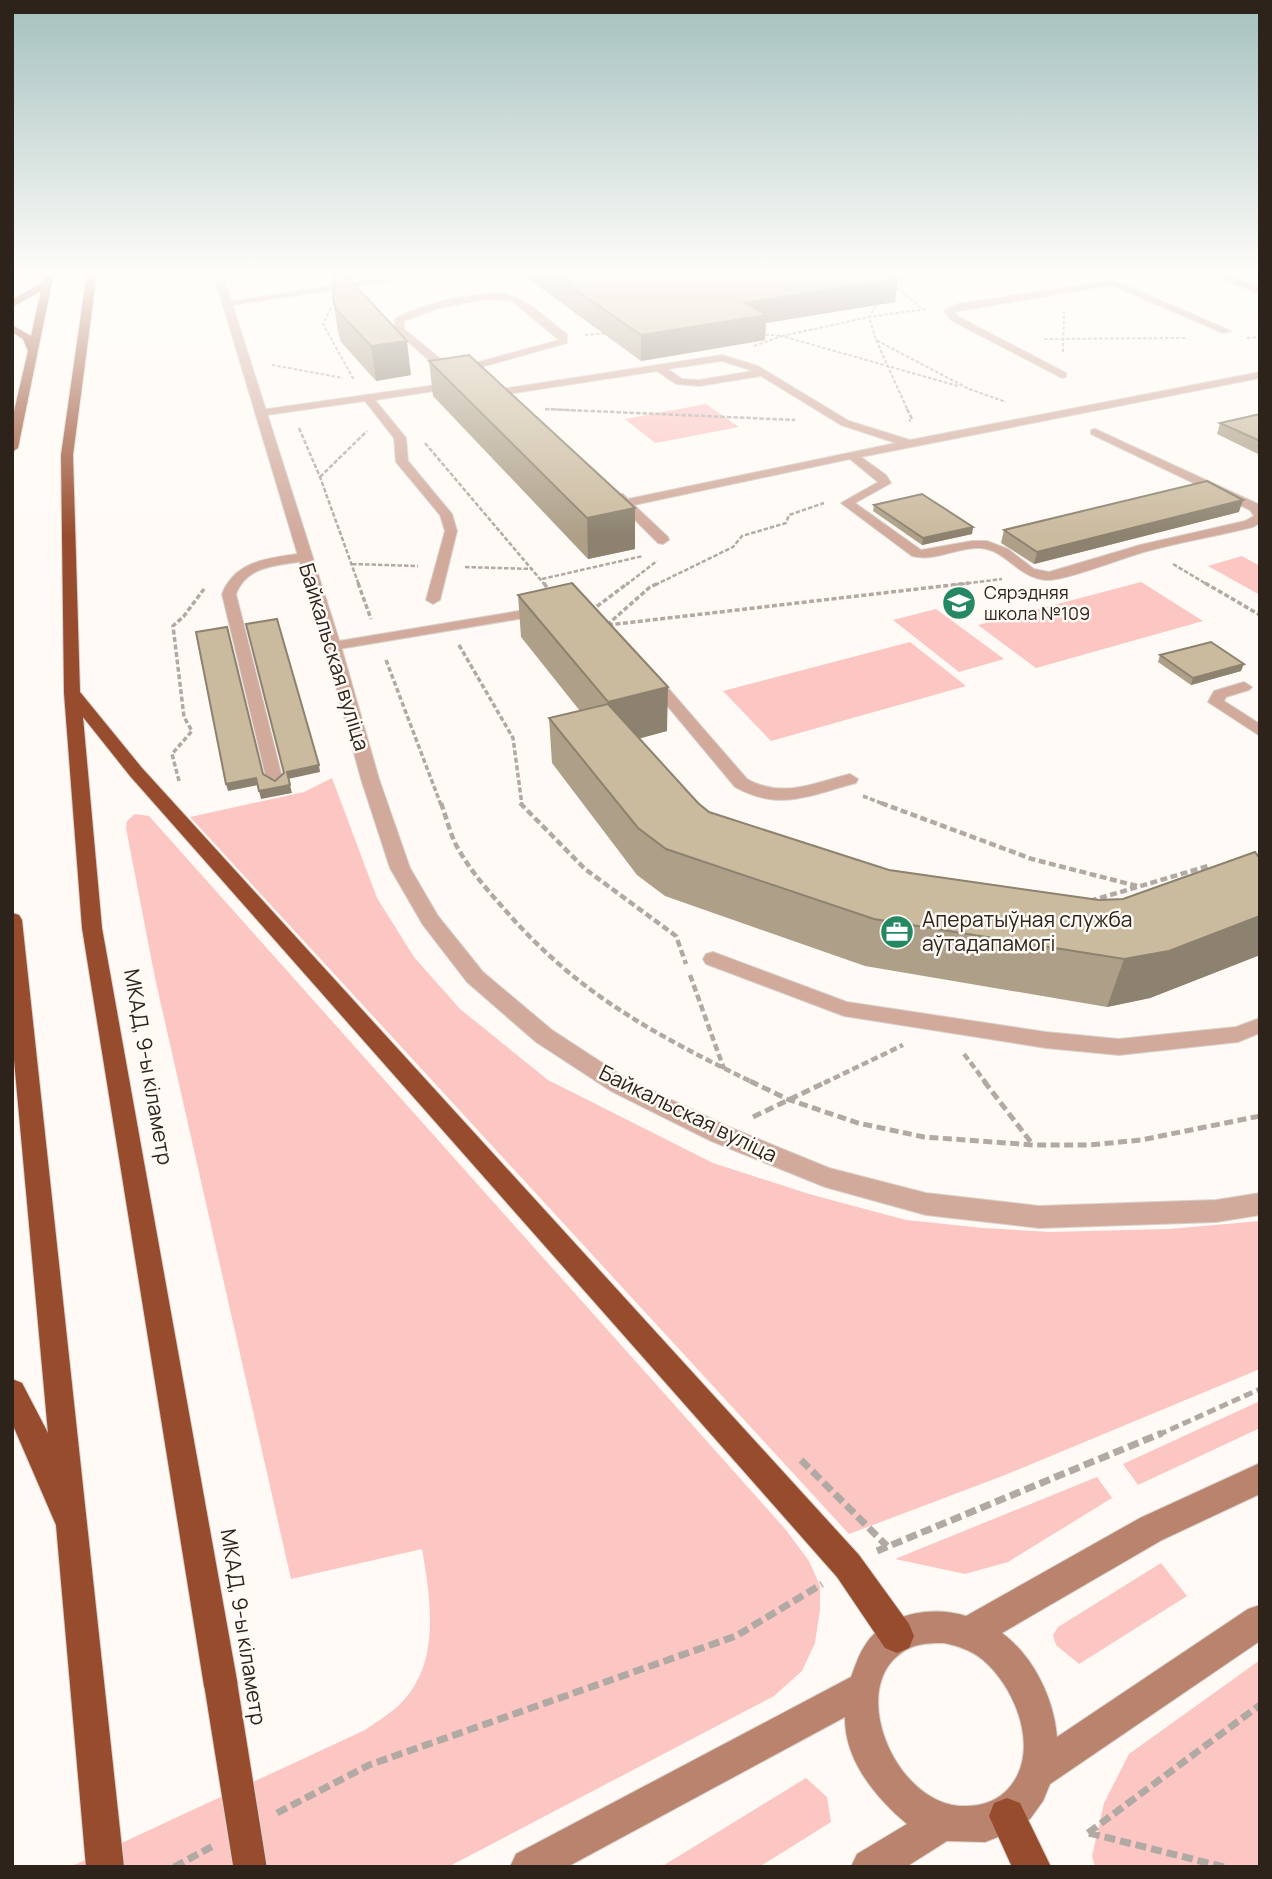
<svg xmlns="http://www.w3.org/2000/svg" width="1272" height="1879" font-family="Manrope,sans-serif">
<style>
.green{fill:#fcc6c3}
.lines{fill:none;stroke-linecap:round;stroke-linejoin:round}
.lane-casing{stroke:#d9d3ce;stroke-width:2}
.street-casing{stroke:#d9d3ce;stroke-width:2}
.secondary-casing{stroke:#d9d3ce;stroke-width:2}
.highway-casing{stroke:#d9d3ce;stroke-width:2}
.path-far5{stroke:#b1aaa4;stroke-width:2;stroke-dasharray:3.5 2;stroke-linecap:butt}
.path-far4{stroke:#b1aaa4;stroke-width:2.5;stroke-dasharray:4.5 2;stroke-linecap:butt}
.path-far3{stroke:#b1aaa4;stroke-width:3.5;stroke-dasharray:5 2.5;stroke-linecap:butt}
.path-far2{stroke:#b1aaa4;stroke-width:4.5;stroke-dasharray:7 3.5;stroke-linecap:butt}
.path-far1{stroke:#b1aaa4;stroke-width:5;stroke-dasharray:9 4.5;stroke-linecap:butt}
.path{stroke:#b1aaa4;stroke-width:7;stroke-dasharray:11 5;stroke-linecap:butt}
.lane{fill:#d1aa9c;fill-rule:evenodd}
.street{fill:#d1aa9c;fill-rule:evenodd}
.secondary{fill:#b9836e;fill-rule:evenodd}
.highway{fill:#974c2e;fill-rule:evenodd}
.highway-bridge-casing{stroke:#d9d3ce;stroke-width:35;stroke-linecap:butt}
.highway-bridge{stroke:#974c2e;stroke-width:33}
.wall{fill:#aea088}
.shaded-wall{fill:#8d826f}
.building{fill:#caba9e;stroke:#8d826f;stroke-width:2}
.labels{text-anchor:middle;stroke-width:5;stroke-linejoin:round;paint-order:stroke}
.far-poi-label{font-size:18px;fill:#2d231b;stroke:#fffaf5;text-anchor:start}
.street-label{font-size:21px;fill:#2d231b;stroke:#fffaf5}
.poi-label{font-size:21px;fill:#2d231b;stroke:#fffaf5;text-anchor:start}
</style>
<rect width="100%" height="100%" fill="#fffaf5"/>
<path class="green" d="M 706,404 L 739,427 L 655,443 L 625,419 Z
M 1242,556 L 1260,566 L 1260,595 L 1208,566 Z
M 1141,582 L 1203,621 L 1036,668 L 978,625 Z
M 936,609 L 1004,659 L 959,672 L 893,620 Z
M 910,642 L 966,686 L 771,741 L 723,691 Z
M 332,778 L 377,898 L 414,957 L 460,1009 L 548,1080 L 713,1163 L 809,1194 L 906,1220 L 983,1228 L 1050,1232 L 1170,1229 L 1260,1221 L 1260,1369 L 1005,1475 L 849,1534 L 190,817 L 304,792 Z
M 135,814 L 149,816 L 786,1530 L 809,1561 L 820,1586 L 820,1610 L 815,1643 L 802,1671 L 774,1696 L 448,1867 L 70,1867 L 365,1730 C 375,1723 386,1716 396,1708 C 442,1667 431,1602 422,1549 L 291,1579 L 155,978 L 126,828 L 127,821 Z
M 1260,1401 L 1260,1428 L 1138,1485 L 1123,1464 Z
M 1097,1477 L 1112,1498 L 1008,1562 L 965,1574 L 895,1559 Z
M 1161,1563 L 1187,1596 L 1079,1664 L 1056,1645 L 1053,1635 L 1058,1627 Z
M 1260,1660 L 1260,1867 L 1095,1867 L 1092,1856 L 1104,1803 L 1129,1754 Z
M 806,1778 L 827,1797 L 831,1822 L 759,1867 L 661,1867 Z"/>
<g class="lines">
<g class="lane-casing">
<path id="lane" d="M 422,272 L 447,272 L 226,306 L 222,303 Z
M 1083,272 L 1095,272 L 1231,331 L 1223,333 L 1111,285 L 954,312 L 957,316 L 1066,373 L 1066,377 L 1062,378 L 951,320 L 944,311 L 957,304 L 1103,282 Z
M 500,293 C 527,297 546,319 567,334 L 567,343 L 456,374 L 451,379 L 394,330 L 396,318 C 427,302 465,295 500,293 ZM 487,299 L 512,301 L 559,340 L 453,369 L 404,329 L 404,321 L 439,308 Z
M 722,355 L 758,366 L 849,421 L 910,440 L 1260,372 L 1260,378 L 861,457 L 886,475 L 891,483 L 855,503 L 921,550 L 972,541 L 987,541 L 1008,549 L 1034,569 L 1049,572 L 1140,545 L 1245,521 L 1254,516 L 1250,510 L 1091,434 L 1091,430 L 1095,429 L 1258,504 L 1260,523 L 1253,527 C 1217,536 1180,542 1144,552 C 1123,558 1065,581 1046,580 C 1018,578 1005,549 980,548 C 956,547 936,562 912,556 L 841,503 L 878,482 L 850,459 L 634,505 L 668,537 L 669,540 L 663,544 L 658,543 L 615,500 L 615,494 L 623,494 L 628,499 L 896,443 L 841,425 L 761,376 L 699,386 L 676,384 L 657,371 L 502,395 L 497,392 L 502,389 ZM 722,361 L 753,371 L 699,380 L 682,379 L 668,369 Z
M 457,382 L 461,383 L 461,387 L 375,400 L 406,438 L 408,461 L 452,514 L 457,531 L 440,600 L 433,604 L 426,600 L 445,531 L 440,515 L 396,462 L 394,438 L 365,401 L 260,416 L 255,413 L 260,410 Z
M 304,553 L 311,557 L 309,560 C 281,566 248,563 236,594 L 283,781 L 275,786 L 267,781 L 222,594 C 236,559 271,558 304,553 Z
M 543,607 L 548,608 L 548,614 L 333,650 L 326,646 L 333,642 Z
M 650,672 L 655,673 L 747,779 C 783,799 813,783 850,774 L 858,779 L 856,783 C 810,795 780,812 735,787 L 645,679 L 643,676 L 645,673 Z
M 1244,682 L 1252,687 L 1249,690 L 1226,697 L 1224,701 L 1260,724 L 1260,736 L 1208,702 L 1214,691 Z
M 713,952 L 847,1002 L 1046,1032 L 1119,1039 L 1236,1027 L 1260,1018 L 1260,1033 L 1238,1042 L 1119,1055 L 1046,1048 L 844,1016 L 706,964 L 703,959 L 706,954 Z"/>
</g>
<g class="street-casing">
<path id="street" d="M 213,272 L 222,272 L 341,646 L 379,779 L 410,868 L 438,916 L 483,972 L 552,1030 L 627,1079 L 729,1127 L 829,1168 L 926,1193 L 1039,1206 L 1216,1200 L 1260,1193 L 1260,1215 L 1216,1222 L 1039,1228 L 926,1215 L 825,1187 L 711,1141 L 611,1091 L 536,1042 L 467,982 L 423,925 L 390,868 L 361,779 L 325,646 Z"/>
</g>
<g class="secondary-casing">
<path id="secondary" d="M 1206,272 L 1220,272 L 1260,288 L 1260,294 Z
M 1260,1463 L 1260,1494 L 1162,1540 L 1002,1633 C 1033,1656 1054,1698 1057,1737 L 1248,1609 L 1260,1605 L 1260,1641 L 1050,1784 L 1043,1801 L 1030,1819 L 998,1837 L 985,1842 L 947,1841 L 906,1867 L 851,1867 L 857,1854 L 907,1824 C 876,1798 844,1760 845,1717 L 567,1867 L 510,1867 L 516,1854 L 851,1677 C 855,1667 858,1656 864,1647 C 883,1613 933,1605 966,1616 L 1140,1518 ZM 944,1643 C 958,1646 971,1650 983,1660 C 1017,1689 1043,1756 1005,1792 C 994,1802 980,1806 966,1806 C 895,1809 840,1678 912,1647 C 922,1643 934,1643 944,1643 Z"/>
</g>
<g class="highway-casing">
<path id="highway" d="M 45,272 L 54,272 L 18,448 L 12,452 L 12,420 L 28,351 L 23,339 L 12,332 L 12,325 L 31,336 L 41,291 L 12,307 L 12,300 L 43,282 Z
M 87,272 L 97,272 L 73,455 L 80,692 L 142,768 L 859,1555 L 909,1624 L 914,1636 L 909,1648 L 897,1653 L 885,1648 L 837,1577 L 130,776 L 83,717 L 102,928 L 238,1686 L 233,1698 L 221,1703 L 209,1698 L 204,1686 L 82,928 L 64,693 L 61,455 Z
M 12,913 L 19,915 L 22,920 L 124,1867 L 86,1867 L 56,1525 L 12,1423 L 12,1379 L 22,1383 L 48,1433 L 12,1038 Z
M 1007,1798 L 1020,1803 L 1051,1867 L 1012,1867 L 989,1816 L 994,1803 Z"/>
</g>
<path class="path-far5" d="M 1165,272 L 1191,282
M 895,281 L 945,272
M 893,284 L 921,308
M 331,308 L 323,324 L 354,380
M 926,309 L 869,317 L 876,340 L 969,389 L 1006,402
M 760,334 L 782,336 L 869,317 L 879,300
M 585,335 L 608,333
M 1247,338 L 1260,337
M 1044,339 L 1185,338
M 876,340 L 908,411
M 754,346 L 782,336 L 958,386
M 1063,352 L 1064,312
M 272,365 L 343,378
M 545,409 L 585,411"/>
<path class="path-far4" d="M 545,409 L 795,420
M 907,409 L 912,419 L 909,421
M 299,428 L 320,477 L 359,585
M 425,443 L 545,585
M 320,477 L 367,431
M 352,564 L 418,566
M 1173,564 L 1208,585
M 465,567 L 533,569
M 542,579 L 643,556
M 626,585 L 657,561
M 655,585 L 733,547 L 742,536 L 786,523 L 789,515 L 824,503
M 954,585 L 1002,579"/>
<path class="path-far3" d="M 358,583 L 371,619
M 544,583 L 548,589
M 1205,583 L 1260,615
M 591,611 L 628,583
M 607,625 L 650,587 L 659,583
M 608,625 L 969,583
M 459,645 L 513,738 L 522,805
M 386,660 L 441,805
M 179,781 L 172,754 L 192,731 L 184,717 L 173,626 L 184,616 L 204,589
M 863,796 L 886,805"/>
<path class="path-far2" d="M 441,803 C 447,819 451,838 460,852 C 473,874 490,893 506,911 C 579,995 656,1035 754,1083
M 520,803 L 585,869 L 676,936 L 686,964
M 881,803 L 1032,859 L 1137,886
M 1090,901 L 1208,866
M 690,975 L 724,1069
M 964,1054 L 986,1083
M 824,1083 L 903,1045"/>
<path class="path-far1" d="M 750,1081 L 787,1099 L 858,1123 L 924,1137 L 1034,1145 L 1089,1145 L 1141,1140 L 1260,1116
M 984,1081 L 1033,1145
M 753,1117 L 828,1081
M 1158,1435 L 1260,1389"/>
<path class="path" d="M 801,1460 L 887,1546
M 877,1551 L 1162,1433
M 277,1813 L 369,1765 L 736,1636 L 822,1584
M 1088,1833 L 1260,1705
M 1089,1833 L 1224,1867
M 174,1867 L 213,1846"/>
<use href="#lane" class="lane"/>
<use href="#street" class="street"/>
<use href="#secondary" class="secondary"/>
<use href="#highway" class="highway"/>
<g class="highway-bridge-casing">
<path id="highway-bridge" d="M 221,1686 L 250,1867"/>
</g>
<use href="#highway-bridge" class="highway-bridge"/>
</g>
<path class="wall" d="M 519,272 L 885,272 L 898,279 L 895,302 L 766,323 L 765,340 L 641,361 Z
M 333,299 L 411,375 L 376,381 L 341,342 L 338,332 Z
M 429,361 L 635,549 L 588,559 L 433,396 Z
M 1260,414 L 1260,455 L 1217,434 L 1220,423 Z
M 874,505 L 973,527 L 972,534 L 922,545 L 873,511 Z
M 1239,512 L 1034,564 L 1001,543 L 1004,530 Z
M 518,595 L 667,731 L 639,738 L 698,803 L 709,812 L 889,870 L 1099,900 L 1123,899 L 1260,856 L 1260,955 L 1150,998 L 1107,1007 L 865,966 L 665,896 L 637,875 L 552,763 L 549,718 L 580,711 L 521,637 Z
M 1160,655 L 1241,671 L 1191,685 L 1158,662 Z"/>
<path class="shaded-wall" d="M 898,279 L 895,302 L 766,323 L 765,340 L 641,361 L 641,335 L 745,303 Z
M 407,341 L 411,375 L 376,381 L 371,346 Z
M 1243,500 L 1239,512 L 1034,564 L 1037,552 Z
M 635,508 L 635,549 L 588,559 L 587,518 Z
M 973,527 L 972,534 L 922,545 L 923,538 Z
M 1244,664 L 1241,671 L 1191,685 L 1193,678 Z
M 668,687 L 667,731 L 609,747 L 608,702 Z
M 319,765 L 320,772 L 288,779 L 287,772 Z
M 256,778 L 258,785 L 228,791 L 226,784 Z
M 290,785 L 292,793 L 261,799 L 259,791 Z
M 1260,916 L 1260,955 L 1150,998 L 1107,1007 L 1124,959 Z"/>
<path class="building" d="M 335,272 L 343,272 L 407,341 L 371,346 L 336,309 L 333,299 Z
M 550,272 L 885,272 L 898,279 L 745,303 L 767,315 L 641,335 Z
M 469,355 L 635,508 L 587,518 L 429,361 Z
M 1260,414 L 1260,441 L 1220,423 Z
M 1207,481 L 1243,500 L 1037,552 L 1004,530 Z
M 922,494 L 973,527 L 923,538 L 874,505 Z
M 572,583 L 668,687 L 608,702 L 518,595 Z
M 277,619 L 319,765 L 287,772 L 290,785 L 259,791 L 256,778 L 226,784 L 196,632 L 227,627 L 263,774 L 275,781 L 284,773 L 246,624 Z
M 1211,642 L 1244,664 L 1193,678 L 1160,655 Z
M 608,704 L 698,803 L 709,812 L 889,870 L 1099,900 L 1123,899 L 1255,852 L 1258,856 L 1260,856 L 1260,916 L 1169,951 L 1124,959 L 874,919 L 666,849 L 638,828 L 549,718 Z"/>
<linearGradient id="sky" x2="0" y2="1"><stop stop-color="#a3c0bd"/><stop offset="0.51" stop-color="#fffdfa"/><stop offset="1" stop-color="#fffdfa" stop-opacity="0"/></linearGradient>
<rect width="1272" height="536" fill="url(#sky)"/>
<defs>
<g id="school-disc" transform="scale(1.75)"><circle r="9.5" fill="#248963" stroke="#fffaf5"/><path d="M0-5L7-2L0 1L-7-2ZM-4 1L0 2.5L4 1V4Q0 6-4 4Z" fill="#fff"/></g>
<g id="office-disc" transform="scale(1.75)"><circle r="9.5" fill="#248963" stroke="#fffaf5"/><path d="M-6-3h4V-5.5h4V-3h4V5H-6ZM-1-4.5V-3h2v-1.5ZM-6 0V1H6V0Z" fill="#fff"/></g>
</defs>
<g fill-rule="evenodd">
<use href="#school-disc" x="959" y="603"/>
<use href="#office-disc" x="897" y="932"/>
</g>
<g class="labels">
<g class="far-poi-label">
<text x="984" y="599">Сярэдняя<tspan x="984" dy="21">школа №109</tspan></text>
</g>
<g class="street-label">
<text transform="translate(334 657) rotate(73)" y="7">Байкальская вуліца</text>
<text transform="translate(148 1067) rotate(80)" y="7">МКАД, 9-ы кіламетр</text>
<text transform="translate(688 1114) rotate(26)" y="7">Байкальская вуліца</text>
<text transform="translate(243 1627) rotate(81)" y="7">МКАД, 9-ы кіламетр</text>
</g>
<g class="poi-label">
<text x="922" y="927">Аператыўная служба<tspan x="922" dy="24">аўтадапамогі</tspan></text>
</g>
</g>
<rect width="1272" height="1879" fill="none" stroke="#2d231b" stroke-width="28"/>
</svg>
